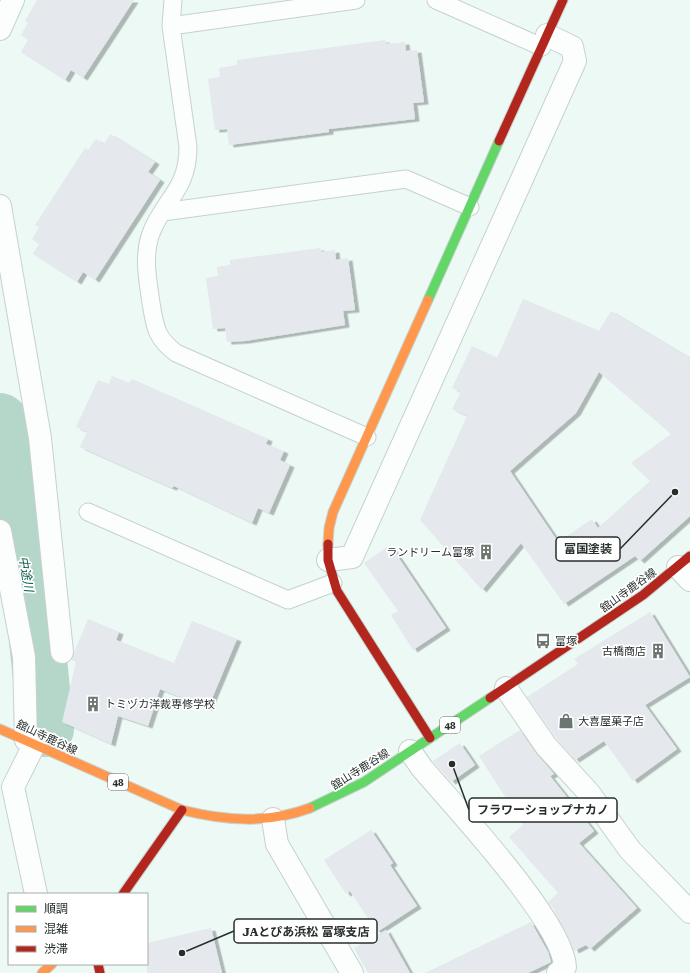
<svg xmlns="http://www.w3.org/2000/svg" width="690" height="973" font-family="'Roboto Serif','Noto Sans JP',serif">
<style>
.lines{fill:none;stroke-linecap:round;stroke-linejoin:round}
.river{stroke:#b4d7c9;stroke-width:56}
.building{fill:#e5e8ed;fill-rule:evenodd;filter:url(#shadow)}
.lane-casing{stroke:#c7d1cd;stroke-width:19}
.street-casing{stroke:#c7d1cd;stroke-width:24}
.fast-casing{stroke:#c7d1cd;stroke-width:11}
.slow-casing{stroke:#c7d1cd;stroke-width:11}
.jam-casing{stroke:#c7d1cd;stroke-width:11}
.lane{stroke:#fcfefd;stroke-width:17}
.street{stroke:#fcfefd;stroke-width:22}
.fast{stroke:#63d668;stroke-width:9}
.slow{stroke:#ff974d;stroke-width:9}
.jam{stroke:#b3261e;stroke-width:9}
.labels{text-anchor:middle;stroke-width:3.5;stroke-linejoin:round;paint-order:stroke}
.shield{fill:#fff;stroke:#676d6b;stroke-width:1}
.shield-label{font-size:10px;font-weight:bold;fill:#262f2b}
.poi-label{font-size:11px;fill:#262f2b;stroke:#fff;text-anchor:start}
.street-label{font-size:11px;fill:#262f2b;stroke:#fff}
.water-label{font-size:12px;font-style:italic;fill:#005742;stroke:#fff}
.leader{fill:none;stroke:#262f2b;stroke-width:1.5}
.callout-dot{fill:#262f2b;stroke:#fff;stroke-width:1.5}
.callout{fill:#fff;stroke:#262f2b;stroke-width:1.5}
.callout-label{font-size:12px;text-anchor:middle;font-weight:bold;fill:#262f2b}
</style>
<defs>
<filter id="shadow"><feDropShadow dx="4.5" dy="2.5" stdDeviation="0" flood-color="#0004"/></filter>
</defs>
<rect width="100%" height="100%" fill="#ecf9f4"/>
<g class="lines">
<path class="river" d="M 0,421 L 36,630 L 46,729"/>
</g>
<path class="building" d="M 37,0 L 134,0 L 83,78 L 71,70 L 65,80 L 21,52 L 28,40 L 21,35 L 28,23 L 25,21 Z
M 385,40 L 386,44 L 405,42 L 406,51 L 417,50 L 424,102 L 413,103 L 415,119 L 329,129 L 329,132 L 229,145 L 227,129 L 215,130 L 208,79 L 220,77 L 219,68 L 237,65 L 237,60 Z
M 110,134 L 155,162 L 148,172 L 160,180 L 95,280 L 83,272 L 77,282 L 33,254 L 39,244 L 32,239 L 39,227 L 35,225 L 85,148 L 88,150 L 96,139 L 104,144 Z
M 320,248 L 321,252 L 335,250 L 336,260 L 348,258 L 355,310 L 343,311 L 345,325 L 245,341 L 227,342 L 225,328 L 213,329 L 206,278 L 218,276 L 217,267 L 230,265 L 230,260 Z
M 523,299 L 599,331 L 611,311 L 690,358 L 690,516 L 640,561 L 635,556 L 564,604 L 521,543 L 482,590 L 420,520 L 467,416 L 452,409 L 461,392 L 452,388 L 472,346 L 497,358 ZM 599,372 L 671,434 L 631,463 L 650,481 L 598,528 L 592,519 L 558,542 L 510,471 L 576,413 Z
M 112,376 L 129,383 L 132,379 L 268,439 L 266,444 L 284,451 L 280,460 L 290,465 L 269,513 L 258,508 L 252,523 L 174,486 L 172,488 L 80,447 L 87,432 L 76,427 L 98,380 L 109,384 Z
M 390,545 L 446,628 L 413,650 L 391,615 L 398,611 L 364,563 Z
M 650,612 L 690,677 L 645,705 L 677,749 L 633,781 L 604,741 L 575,760 L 556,738 L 527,697 L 578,664 L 574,659 Z
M 88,619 L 119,632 L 116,640 L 174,663 L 192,621 L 237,639 L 208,708 L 160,689 L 148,726 L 118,716 L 111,744 L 62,722 L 76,662 L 71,660 Z
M 520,730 L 536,753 L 554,774 L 550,776 L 594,831 L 579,843 L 637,908 L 590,949 L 586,945 L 574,951 L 571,942 L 554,911 L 555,910 L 548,902 L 558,893 L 509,837 L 523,825 L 479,756 Z
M 460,743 L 475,765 L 451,782 L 433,761 Z
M 371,830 L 393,863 L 390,865 L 417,906 L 377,932 L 350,891 L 346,894 L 324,860 Z
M 531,922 L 548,952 L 551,962 L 528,973 L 425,973 Z
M 211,928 L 222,973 L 147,973 L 147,943 Z
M 386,930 L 410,973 L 368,973 L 354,948 Z"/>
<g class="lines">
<g class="lane-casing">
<path id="lane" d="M 173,0 L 171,26 L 188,147 C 188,192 162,200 150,236 C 143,258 148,281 151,303 C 155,327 156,338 176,353 L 367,437
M 436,0 L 542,47
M 171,26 L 356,0
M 163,212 L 406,179 L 470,207
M 88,512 L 288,600 L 333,583"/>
</g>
<g class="street-casing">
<path id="street" d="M 0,29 L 13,0
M 0,206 L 40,438 L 62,652
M 0,531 L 24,657 L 26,740
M 328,560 L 352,557 L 575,61 L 572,47 L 547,35
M 678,567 L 690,580
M 506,688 L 546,746 L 589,793 L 630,850 L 690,912
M 34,745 L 13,787 L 36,894
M 410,751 L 422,768 C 454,806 564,923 565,967 L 558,973
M 273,819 L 277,844 L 352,973"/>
</g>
<g class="fast-casing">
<path id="fast" d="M 428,300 L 499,141
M 310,808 L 364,782 L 490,698"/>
</g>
<g class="slow-casing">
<path id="slow" d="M 328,544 L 329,528 L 333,512 L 428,300
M 0,729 L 182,810 C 226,821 267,824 310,808
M 42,973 L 52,964"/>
</g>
<g class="jam-casing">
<path id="jam" d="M 499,141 L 563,0
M 328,544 L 328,560 L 337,591 L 430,738
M 490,698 L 643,595 L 690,556
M 123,894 L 182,810
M 98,964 L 100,973"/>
</g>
<use href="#lane" class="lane"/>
<use href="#street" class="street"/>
<use href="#fast" class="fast"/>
<use href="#slow" class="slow"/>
<use href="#jam" class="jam"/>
</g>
<defs>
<g id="building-bare" transform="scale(1.2)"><path d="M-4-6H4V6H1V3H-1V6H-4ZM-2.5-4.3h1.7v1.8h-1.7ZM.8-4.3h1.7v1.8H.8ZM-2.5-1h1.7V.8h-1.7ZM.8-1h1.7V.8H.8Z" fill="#6b7671" stroke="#fff" stroke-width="2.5" paint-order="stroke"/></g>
<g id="bus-bare" transform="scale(1.2)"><path d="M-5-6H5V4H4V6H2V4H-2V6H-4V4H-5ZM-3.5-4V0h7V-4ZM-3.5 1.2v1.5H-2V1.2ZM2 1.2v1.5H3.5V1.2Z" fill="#6b7671" stroke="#fff" stroke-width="2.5" paint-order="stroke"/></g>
<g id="shop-bare" transform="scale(1.2)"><path d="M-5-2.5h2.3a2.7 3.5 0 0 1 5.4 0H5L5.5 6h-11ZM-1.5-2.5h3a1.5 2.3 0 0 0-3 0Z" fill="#6b7671" stroke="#fff" stroke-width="2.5" paint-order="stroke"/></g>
</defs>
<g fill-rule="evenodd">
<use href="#building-bare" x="486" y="552"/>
<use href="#bus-bare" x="543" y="641"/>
<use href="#building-bare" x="658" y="651"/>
<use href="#building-bare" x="93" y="704"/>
<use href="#shop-bare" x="566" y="721"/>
</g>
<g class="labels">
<g class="shield">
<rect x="440" y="717" width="20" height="16" rx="3"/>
<rect x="108" y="774" width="20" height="16" rx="3"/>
</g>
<g class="shield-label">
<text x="450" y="729">48</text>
<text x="118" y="786">48</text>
</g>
<g class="poi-label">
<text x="474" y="556" text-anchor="end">ランドリーム富塚</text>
<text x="555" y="645">富塚</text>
<text x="646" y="655" text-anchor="end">古橋商店</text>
<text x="105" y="708">トミヅカ洋裁専修学校</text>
<text x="578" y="725">大喜屋菓子店</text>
</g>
<g class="street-label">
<text transform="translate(628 590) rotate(-36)" y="4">舘山寺鹿谷線</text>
<text transform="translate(47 737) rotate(25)" y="4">舘山寺鹿谷線</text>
<text transform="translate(360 769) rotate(-32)" y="4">舘山寺鹿谷線</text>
</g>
<g class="water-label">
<text transform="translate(26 574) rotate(80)" y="4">中途川</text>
</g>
</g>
<path class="leader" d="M675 492L620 549M452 764L469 810M182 953L234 931"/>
<g class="callout-dot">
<circle cx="675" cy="492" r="4"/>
<circle cx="452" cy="764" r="4"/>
<circle cx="182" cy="953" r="4"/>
</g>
<g class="callout">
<rect x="556" y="537" width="64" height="24" rx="4"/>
<rect x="469" y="798" width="148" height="24" rx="4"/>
<rect x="234" y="919" width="143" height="24" rx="4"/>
</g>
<g class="callout-label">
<text x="588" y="553">富国塗装</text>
<text x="543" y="814">フラワーショップナカノ</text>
<text x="306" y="936">JAとぴあ浜松 富塚支店</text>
</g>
<rect x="8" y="893" width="140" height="72" fill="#ffffff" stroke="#a8acaa"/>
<rect x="16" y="906" width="20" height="6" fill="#63d668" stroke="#a8acaa"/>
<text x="44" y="913" font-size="12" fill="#262f2b">順調</text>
<rect x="16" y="926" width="20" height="6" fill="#ff974d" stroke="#a8acaa"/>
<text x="44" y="933" font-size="12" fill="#262f2b">混雑</text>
<rect x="16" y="946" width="20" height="6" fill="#b3261e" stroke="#a8acaa"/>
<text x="44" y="953" font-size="12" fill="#262f2b">渋滞</text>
</svg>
